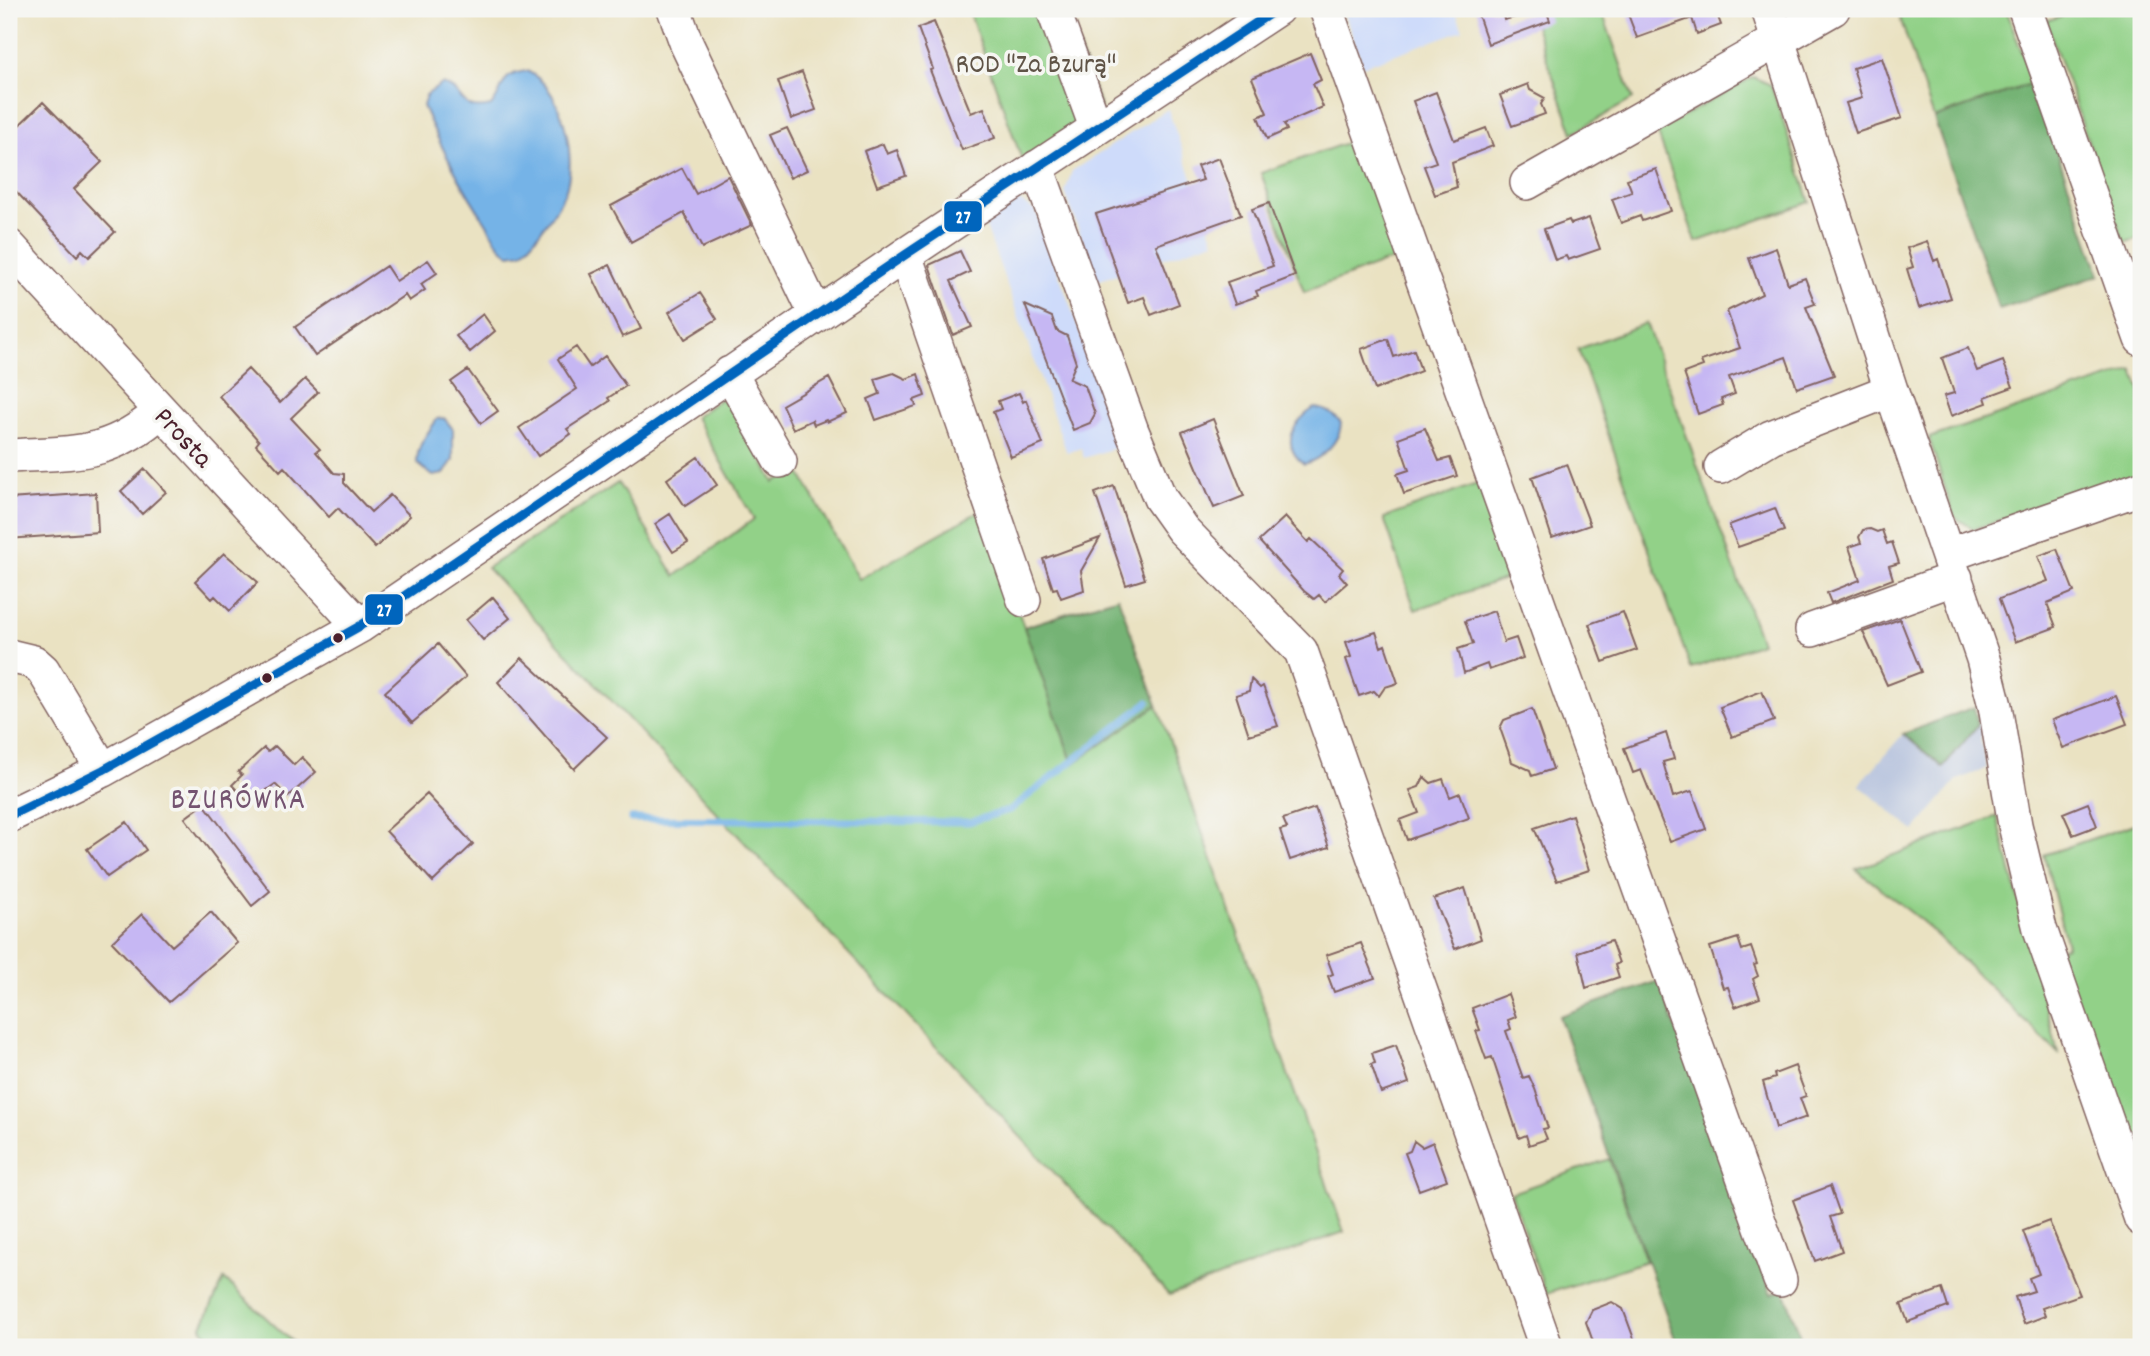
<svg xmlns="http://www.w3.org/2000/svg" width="2150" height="1356" font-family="Dekko,sans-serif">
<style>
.built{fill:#cedbfa}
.industrial{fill:#b9c5de}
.green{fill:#92d188;stroke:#6e785a;stroke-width:2}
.forest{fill:#75b374;stroke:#606950;stroke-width:2}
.water{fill:#74b3e7;stroke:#5f6989;stroke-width:2}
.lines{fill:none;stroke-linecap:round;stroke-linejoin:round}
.stream{stroke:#74b3e7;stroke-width:7}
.building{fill:#c6b7f3}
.minor-casing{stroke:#826360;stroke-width:36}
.minor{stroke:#fff;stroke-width:33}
.bus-1-casing{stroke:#f6f6f2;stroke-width:14}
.bus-1{stroke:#0065bd;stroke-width:9}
.bus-dot{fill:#4a1f2b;stroke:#f6f6f2;stroke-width:2.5}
.labels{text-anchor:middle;stroke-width:7;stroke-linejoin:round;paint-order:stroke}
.park-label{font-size:28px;fill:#605447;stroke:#f6f6f2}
.street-label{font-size:28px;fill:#4a1f2b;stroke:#f6f6f2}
.neighbourhood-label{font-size:30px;letter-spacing:2px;fill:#755471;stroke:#f6f6f2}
.line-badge{stroke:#f6f6f2;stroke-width:2.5}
.badge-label{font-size:19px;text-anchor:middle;font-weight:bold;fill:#fff}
</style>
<rect width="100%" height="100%" fill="#f6f6f2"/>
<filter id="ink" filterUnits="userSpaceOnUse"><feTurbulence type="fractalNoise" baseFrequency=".0143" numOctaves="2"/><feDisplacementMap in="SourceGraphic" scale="14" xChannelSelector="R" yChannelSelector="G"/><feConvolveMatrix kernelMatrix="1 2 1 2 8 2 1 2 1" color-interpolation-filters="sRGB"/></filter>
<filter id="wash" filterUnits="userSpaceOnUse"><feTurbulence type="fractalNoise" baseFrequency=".00686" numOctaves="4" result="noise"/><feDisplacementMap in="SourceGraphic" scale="28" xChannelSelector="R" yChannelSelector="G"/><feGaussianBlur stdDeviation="1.57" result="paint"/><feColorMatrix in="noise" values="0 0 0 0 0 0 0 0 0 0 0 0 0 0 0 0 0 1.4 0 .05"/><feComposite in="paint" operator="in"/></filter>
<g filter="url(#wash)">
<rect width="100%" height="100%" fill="#eae2c2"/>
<path class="built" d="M 1343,9 L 1455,9 L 1463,30 L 1363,66 Z
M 1168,109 L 1214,241 L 1097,281 L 1065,192 L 1072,171 Z
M 1019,201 L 1036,211 L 1121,446 L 1084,458 L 1081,448 L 1067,453 L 985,224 Z"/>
<path class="industrial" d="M 1989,712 L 1991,725 L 1980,738 L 1987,768 L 1957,780 L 1914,831 L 1859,785 L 1903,734 L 1943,767 Z"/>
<path class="green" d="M 968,9 L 1065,9 L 1101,108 L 1022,160 Z
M 1529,9 L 1601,9 L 1633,99 L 1573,133 Z
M 1897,9 L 2006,9 L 2033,83 L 1934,118 Z
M 2082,9 L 2141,9 L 2141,237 L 2124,243 L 2046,21 Z
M 1753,77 L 1771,85 L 1810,202 L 1696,242 L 1657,131 Z
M 1360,138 L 1402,256 L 1304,292 L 1261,173 Z
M 1646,323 L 1761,643 L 1691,669 L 1578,349 Z
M 2133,370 L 2141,392 L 2141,473 L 1974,529 L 1954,517 L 1929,438 Z
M 726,395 L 774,482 L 798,469 L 859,579 L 982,510 L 1073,764 L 1157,705 L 1344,1232 L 1169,1295 L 487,568 L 618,483 L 675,576 L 754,519 L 695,417 Z
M 1482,482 L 1516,575 L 1415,610 L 1384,518 Z
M 1997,816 L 2058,1053 L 1923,922 L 1856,869 Z
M 2141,822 L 2141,1196 L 2055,951 L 2067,946 L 2044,855 Z
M 1609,1159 L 1646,1261 L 1546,1294 L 1511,1193 Z
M 224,1279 L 298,1347 L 218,1347 L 201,1328 Z"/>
<path class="forest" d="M 2033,83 L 2100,275 L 1999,309 L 1934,118 Z
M 1118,597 L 1157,705 L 1073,764 L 1024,627 Z
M 1974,707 L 1978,725 L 1943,767 L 1903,734 Z
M 1659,981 L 1771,1294 L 1784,1290 L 1804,1347 L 1678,1347 L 1559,1016 Z"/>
<path class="water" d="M 527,71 C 562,88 576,151 567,186 C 562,204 536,240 522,252 L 510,254 C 496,246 494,235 485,221 C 460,184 441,147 423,106 L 426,95 L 442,84 C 466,90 457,114 491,106 C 506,88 498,74 527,71 Z
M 1314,408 C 1327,409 1333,413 1341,423 C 1340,442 1322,459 1304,464 C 1279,445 1294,421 1314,408 Z
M 444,418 L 453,429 L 453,460 L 444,474 L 433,476 L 417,463 C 417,444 427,435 437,419 Z"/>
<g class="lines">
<path class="stream" d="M 631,819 L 969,822 L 1010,810 L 1148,702"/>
</g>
<g id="blocks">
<path class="building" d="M 1476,9 L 1502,9 L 1504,20 L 1546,9 L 1550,21 L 1488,44 Z
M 1626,9 L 1715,9 L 1721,25 L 1697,34 L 1692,18 L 1637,38 Z
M 934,22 L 971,113 L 984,108 L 995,138 L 962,150 L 930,70 L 933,69 L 918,28 Z
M 1310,53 L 1321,80 L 1313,84 L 1323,107 L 1284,124 L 1287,130 L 1267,139 L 1258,117 L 1267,113 L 1252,78 Z
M 1882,58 L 1902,118 L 1856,133 L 1846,103 L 1862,98 L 1853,68 Z
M 802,72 L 816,110 L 791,119 L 778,81 Z
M 1528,84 L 1530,90 L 1545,98 L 1541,104 L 1545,114 L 1512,126 L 1500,95 Z
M 1436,92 L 1454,140 L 1486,128 L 1493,146 L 1452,162 L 1457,187 L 1435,195 L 1424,166 L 1436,162 L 1413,101 Z
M 43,102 L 102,162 L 74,189 L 115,232 L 89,257 L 82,250 L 77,256 L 9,184 L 9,135 Z
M 787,128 L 807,170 L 790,178 L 770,135 Z
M 883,144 L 887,154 L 897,150 L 906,176 L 877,186 L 864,151 Z
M 1219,158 L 1241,215 L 1156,245 L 1179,304 L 1151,315 L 1144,297 L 1128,303 L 1096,214 L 1203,180 L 1197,166 Z
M 682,168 L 696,194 L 728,176 L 752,225 L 702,248 L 684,213 L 631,242 L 611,206 Z
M 1656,169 L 1671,211 L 1642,221 L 1640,216 L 1621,223 L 1612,199 L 1632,192 L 1627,179 Z
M 1269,203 L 1295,276 L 1256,291 L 1258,296 L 1235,304 L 1227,282 L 1273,266 L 1252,209 Z
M 1589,218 L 1600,249 L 1568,260 L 1566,256 L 1555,260 L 1544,229 L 1569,220 L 1571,224 Z
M 1927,241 L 1934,261 L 1938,259 L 1951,298 L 1919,308 L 1907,269 L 1913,267 L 1907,248 Z
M 1776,248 L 1788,284 L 1805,278 L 1815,304 L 1806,307 L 1834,375 L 1797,388 L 1786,357 L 1729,377 L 1735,394 L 1721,399 L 1723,405 L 1698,414 L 1684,373 L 1703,366 L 1701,361 L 1740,348 L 1727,311 L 1762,294 L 1749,258 Z
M 960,251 L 970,272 L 951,281 L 972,327 L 953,335 L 929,265 Z
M 428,260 L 437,273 L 421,284 L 425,290 L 409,301 L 405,295 L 315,356 L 295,327 L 386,266 L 396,281 Z
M 610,265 L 641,329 L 622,337 L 591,274 Z
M 700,293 L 717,319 L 685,339 L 669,312 Z
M 1025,305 L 1052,317 L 1057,331 L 1067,336 L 1076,363 L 1069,379 L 1085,386 L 1095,414 L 1090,423 L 1073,430 Z
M 483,314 L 495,331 L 470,352 L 456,336 Z
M 1388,339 L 1394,357 L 1414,350 L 1421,371 L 1375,390 L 1361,349 Z
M 576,347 L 590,367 L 605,356 L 626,386 L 608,398 L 610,401 L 567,429 L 571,434 L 538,456 L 519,428 L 577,389 L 558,359 Z
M 1968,348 L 1977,371 L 2003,361 L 2013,387 L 1985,397 L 1987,403 L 1951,416 L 1944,396 L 1954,393 L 1942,358 Z
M 248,369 L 280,403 L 305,379 L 318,392 L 291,418 L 320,449 L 316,452 L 334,473 L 344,474 L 344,483 L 371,512 L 390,495 L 410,516 L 375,548 L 338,508 L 329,517 L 284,467 L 280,471 L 256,445 L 259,441 L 219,396 Z
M 468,370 L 498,411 L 481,423 L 451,382 Z
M 894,373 L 906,379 L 918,374 L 925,396 L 914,400 L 916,406 L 876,420 L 868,399 L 880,394 L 875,379 Z
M 829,378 L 847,413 L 827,422 L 826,420 L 814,425 L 812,420 L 793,429 L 782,405 Z
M 1019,393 L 1023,402 L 1026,400 L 1043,444 L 1011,457 L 993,412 L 1001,409 L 998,401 Z
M 1213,419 L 1244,496 L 1214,508 L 1182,432 Z
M 1425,428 L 1439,461 L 1450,458 L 1457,476 L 1404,494 L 1397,474 L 1409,470 L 1398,438 Z
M 698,457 L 717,485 L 685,506 L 667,479 Z
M 1567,464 L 1590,525 L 1552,538 L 1532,477 Z
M 145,469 L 166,492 L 142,514 L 121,491 Z
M 1114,486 L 1145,579 L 1126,585 L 1095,493 Z
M 96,493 L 98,532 L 9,539 L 9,499 Z
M 1775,508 L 1784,531 L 1738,547 L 1729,525 Z
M 670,514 L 688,543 L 673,552 L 655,524 Z
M 1285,517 L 1308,542 L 1311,539 L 1343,569 L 1339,574 L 1347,583 L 1325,602 L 1319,595 L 1314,599 L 1304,591 L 1259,541 Z
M 1870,529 L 1877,532 L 1882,530 L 1887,544 L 1892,542 L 1899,563 L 1889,566 L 1893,579 L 1831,603 L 1827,593 L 1860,580 L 1849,547 L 1861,543 L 1859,537 L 1863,530 Z
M 1100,538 L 1081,571 L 1084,590 L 1061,598 L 1057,588 L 1053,589 L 1043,559 Z
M 2057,549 L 2074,592 L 2047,603 L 2056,627 L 2015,642 L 1999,599 L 2048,581 L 2038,556 Z
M 224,553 L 258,582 L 230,611 L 215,596 L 212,599 L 195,581 Z
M 493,597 L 510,618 L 483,640 L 466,620 Z
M 1494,611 L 1504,642 L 1516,638 L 1523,658 L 1489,670 L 1487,664 L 1464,673 L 1458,649 L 1473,644 L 1465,621 Z
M 1623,612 L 1637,650 L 1603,662 L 1589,624 Z
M 1900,619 L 1921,672 L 1887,685 L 1863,632 Z
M 1376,632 L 1381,647 L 1385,645 L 1398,683 L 1385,687 L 1379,696 L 1374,691 L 1359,696 L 1346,659 L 1351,657 L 1346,642 Z
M 438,644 L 466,677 L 412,723 L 385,692 Z
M 522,658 L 607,737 L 574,769 L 498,682 Z
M 1251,679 L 1260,688 L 1263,686 L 1278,726 L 1249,735 L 1236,695 L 1249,691 Z
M 1762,691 L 1774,721 L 1732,737 L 1720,707 Z
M 2116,696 L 2127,724 L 2063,748 L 2052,720 Z
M 1532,709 L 1553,769 L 1532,776 L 1530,770 L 1512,762 L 1500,728 L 1504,720 Z
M 1666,733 L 1674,759 L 1663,762 L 1673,797 L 1692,791 L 1706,829 L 1670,842 L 1641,770 L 1633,773 L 1624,748 Z
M 275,746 L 294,765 L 302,757 L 316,772 L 288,797 L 275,784 L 249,803 L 232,785 L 242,775 L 238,772 L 264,748 L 268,752 Z
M 1424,777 L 1431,783 L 1443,779 L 1450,797 L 1460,793 L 1469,818 L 1407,840 L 1400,820 L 1419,813 L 1410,790 L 1419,787 Z
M 427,794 L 473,844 L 433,882 L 386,831 Z
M 2088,803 L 2097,826 L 2073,835 L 2063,813 Z
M 204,804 L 270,891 L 252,906 L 185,818 Z
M 1315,808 L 1329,847 L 1290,860 L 1280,830 L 1287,828 L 1283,819 Z
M 1572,815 L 1589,870 L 1557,881 L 1534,828 Z
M 127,822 L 146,850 L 107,877 L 87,849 Z
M 1465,888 L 1481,939 L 1455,949 L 1434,899 Z
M 211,912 L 237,943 L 169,1002 L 112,942 L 142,914 L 172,946 Z
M 1738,938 L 1742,950 L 1751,947 L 1757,964 L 1754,965 L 1758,976 L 1753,979 L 1760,998 L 1735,1007 L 1728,987 L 1723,988 L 1710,947 Z
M 1611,941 L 1619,963 L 1615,965 L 1619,977 L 1586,988 L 1578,952 Z
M 1361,943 L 1375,978 L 1334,992 L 1328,976 L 1333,974 L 1326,955 Z
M 1508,994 L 1516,1017 L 1508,1020 L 1511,1029 L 1506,1031 L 1523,1078 L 1529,1076 L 1535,1089 L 1548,1128 L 1543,1129 L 1547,1139 L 1529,1145 L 1526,1135 L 1519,1138 L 1492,1057 L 1486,1059 L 1476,1031 L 1480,1030 L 1472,1008 Z
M 1396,1045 L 1409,1083 L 1381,1093 L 1371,1064 L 1375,1063 L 1372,1053 Z
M 1795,1066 L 1806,1096 L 1800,1098 L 1807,1117 L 1776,1128 L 1763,1082 L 1775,1078 L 1774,1074 Z
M 1414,1141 L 1422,1147 L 1433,1142 L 1447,1180 L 1419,1190 L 1405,1153 L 1410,1151 Z
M 1830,1186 L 1840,1214 L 1830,1217 L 1842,1251 L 1815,1261 L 1793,1200 Z
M 2049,1221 L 2080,1295 L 2042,1308 L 2045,1316 L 2024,1324 L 2015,1297 L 2034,1291 L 2029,1278 L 2039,1274 L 2023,1231 Z
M 1942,1289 L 1948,1307 L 1908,1322 L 1901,1304 Z
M 1612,1302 L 1623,1309 L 1637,1347 L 1595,1347 L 1586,1322 L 1592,1310 Z"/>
</g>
</g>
<g filter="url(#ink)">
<use href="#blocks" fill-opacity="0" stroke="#826360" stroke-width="2"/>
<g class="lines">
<g class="minor-casing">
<path id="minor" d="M 674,9 L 687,45 L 816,315
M 1053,9 L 1096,127
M 1326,9 L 1780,1280
M 1768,9 L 1891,390 L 1983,659 L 1995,706 L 2015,825 L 2040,929 L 2141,1219
M 2025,9 L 2141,339
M 1037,167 L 1132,431 L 1160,498 L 1182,529 L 1301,651 L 1546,1347
M 1527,183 L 1833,9
M 9,246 L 360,626
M 905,255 L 1024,600
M 730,373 L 780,461
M 9,456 C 75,452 109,457 161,411
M 1721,467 L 1771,437 L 1891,390
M 1948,555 L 2141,488
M 1812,630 L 1956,578
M 9,656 L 34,662 L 43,670 L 103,770
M 9,816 L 103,770 L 360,626 L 905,255 L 1277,9"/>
</g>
<use href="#minor" class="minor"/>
<g class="bus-1-casing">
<path id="bus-1" d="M 9,816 L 103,770 L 360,626 L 905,255 L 1277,9"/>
</g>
<use href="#bus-1" class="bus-1"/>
</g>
</g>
<g class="bus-dot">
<circle cx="338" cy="638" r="6"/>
<circle cx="267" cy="678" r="6"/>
</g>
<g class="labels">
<g class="park-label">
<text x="1036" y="72">ROD "Za Bzurą"</text>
</g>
<g class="street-label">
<text transform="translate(185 436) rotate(47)" y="10">Prosta</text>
</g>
<g class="neighbourhood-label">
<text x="239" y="808">BZURÓWKA</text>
</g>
</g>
<g class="line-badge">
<rect x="943" y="200" width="40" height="33" rx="7" fill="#0065bd"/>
<rect x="364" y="593" width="40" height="33" rx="7" fill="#0065bd"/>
</g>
<g class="badge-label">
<text x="963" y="223">27</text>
<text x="384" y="616">27</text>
</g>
<rect width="2150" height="1356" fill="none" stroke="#f6f6f2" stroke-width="35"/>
</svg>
